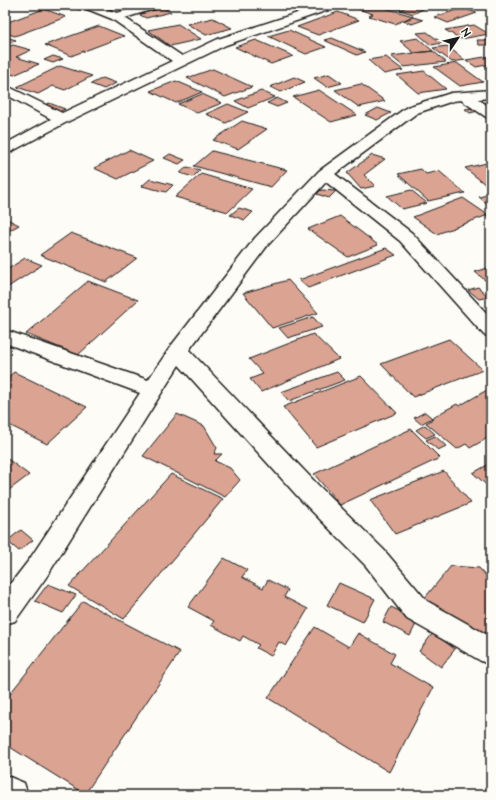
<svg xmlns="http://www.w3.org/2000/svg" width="496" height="800" font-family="'Architects Daughter',sans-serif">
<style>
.building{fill:#daa392;stroke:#1c1c1c}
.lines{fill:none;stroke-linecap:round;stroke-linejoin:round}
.minor-casing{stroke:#1c1c1c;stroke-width:3}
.minor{fill:#fdfcf7;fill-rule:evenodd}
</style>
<rect width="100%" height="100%" fill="#fdfcf7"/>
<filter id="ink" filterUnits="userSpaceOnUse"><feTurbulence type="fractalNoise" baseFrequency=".025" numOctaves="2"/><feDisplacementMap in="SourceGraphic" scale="8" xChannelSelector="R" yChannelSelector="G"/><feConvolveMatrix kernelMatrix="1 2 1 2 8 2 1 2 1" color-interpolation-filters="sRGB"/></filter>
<g filter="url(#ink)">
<path class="building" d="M 65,5 L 77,5 L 86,8 L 80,10 Z
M 369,5 L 379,8 L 382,7 L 413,16 L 395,24 L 369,16 L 373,14 L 358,9 Z
M 383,5 L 408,5 L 398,9 Z
M 411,5 L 426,5 L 429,6 L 413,14 L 400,10 Z
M 163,8 L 171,12 L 146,18 L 138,14 Z
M 463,8 L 477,13 L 448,23 L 434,17 Z
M 44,9 L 66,17 L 15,36 L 5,33 L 5,23 Z
M 338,12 L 359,20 L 318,35 L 297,27 Z
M 413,17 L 423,20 L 412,24 L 403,21 Z
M 213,18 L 232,28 L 206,35 L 187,24 Z
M 178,24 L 201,39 L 170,46 L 148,30 Z
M 474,25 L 489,34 L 461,39 L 445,30 Z
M 99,26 L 124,36 L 71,56 L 45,45 Z
M 289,30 L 326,47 L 306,54 L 268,36 Z
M 427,32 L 442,43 L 431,45 L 417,33 Z
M 9,38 L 16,40 L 5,46 L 5,40 Z
M 332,38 L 365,52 L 357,55 L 324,40 Z
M 418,38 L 433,51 L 414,53 L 400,41 Z
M 256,40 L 293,56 L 271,64 L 235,47 Z
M 477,40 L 491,40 L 491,45 L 479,45 Z
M 13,45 L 31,50 L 16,57 L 39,64 L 14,75 L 5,72 L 5,48 Z
M 447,46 L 465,60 L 452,62 L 433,48 Z
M 433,51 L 446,62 L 404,67 L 391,56 Z
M 53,56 L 63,59 L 53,63 L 44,60 Z
M 491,56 L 491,64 L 476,67 L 466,60 Z
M 386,57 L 403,70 L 384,74 L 368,60 Z
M 457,63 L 483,82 L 460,86 L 434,67 Z
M 60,66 L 92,76 L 65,90 L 53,86 L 38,94 L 17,87 Z
M 213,69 L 252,87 L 225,97 L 187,78 Z
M 424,71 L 446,89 L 418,93 L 397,75 Z
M 329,74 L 342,83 L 327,87 L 314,78 Z
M 294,77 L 305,82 L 281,92 L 270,87 Z
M 103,78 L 116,83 L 104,89 L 91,84 Z
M 176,81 L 202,92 L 176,103 L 150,91 Z
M 361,84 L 385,101 L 359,107 L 335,90 Z
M 319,90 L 357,115 L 331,122 L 293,97 Z
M 261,91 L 275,97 L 248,108 L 235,101 Z
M 202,94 L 222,103 L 197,113 L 178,104 Z
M 277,98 L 287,103 L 277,107 L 267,103 Z
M 49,103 L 65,109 L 59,112 L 43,107 Z
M 228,104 L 248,112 L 226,123 L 206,114 Z
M 378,108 L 391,113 L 377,120 L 365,115 Z
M 473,108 L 478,111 L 470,113 L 465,109 Z
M 242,121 L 267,129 L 238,149 L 213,140 Z
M 129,150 L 153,161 L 118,179 L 94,168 Z
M 212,151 L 287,170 L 271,187 L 194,166 Z
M 170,154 L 185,160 L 179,164 L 164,158 Z
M 372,155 L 385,159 L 364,175 L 375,186 L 361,189 L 347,173 Z
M 491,162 L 491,184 L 486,185 L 465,168 Z
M 187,167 L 200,170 L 193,177 L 180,173 Z
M 421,169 L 426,174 L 439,171 L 465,193 L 428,201 L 398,174 Z
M 201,174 L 252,189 L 228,212 L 175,197 Z
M 150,179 L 173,185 L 166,192 L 142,186 Z
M 321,190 L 336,191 L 329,198 L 317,194 Z
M 411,190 L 427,203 L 402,209 L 387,196 Z
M 491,194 L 491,207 L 479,197 Z
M 463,198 L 488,215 L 437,234 L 413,217 Z
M 239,208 L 253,212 L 245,220 L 230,215 Z
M 340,216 L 378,245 L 348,257 L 308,229 Z
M 5,218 L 19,225 L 5,233 Z
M 71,233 L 137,258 L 106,282 L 40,255 Z
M 386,248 L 396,255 L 308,288 L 299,280 Z
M 25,258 L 42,265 L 5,289 L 5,271 Z
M 491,267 L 491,285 L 475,272 Z
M 288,280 L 318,313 L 272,328 L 243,293 Z
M 88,281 L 138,300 L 78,355 L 26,334 Z
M 478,287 L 489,297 L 479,299 L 468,290 Z
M 313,317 L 322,327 L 288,338 L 279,328 Z
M 313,334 L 339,359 L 261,392 L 250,379 L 263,374 L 249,359 Z
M 449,339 L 483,370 L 413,397 L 381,364 Z
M 14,372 L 87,407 L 47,444 L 5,423 L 5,380 Z
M 337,372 L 345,380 L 289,401 L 281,392 Z
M 361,376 L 397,413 L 316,447 L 283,407 Z
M 487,390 L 491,393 L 491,436 L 470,448 L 466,444 L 457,449 L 426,423 L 433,419 L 431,418 L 457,404 L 459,406 Z
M 425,412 L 432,418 L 421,424 L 414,418 Z
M 177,414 L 204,426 L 217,448 L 214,454 L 222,454 L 215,461 L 230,468 L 240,480 L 225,497 L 143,456 Z
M 425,425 L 435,434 L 426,438 L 416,430 Z
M 411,429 L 440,458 L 340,505 L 314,474 Z
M 435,436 L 446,446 L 438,450 L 426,440 Z
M 5,457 L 29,475 L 5,493 Z
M 491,463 L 491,489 L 473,473 Z
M 444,471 L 471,503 L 395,534 L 370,500 Z
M 171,474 L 223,499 L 124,619 L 69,586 Z
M 21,530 L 33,540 L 19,551 L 7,541 Z
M 224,558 L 247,570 L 242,577 L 263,588 L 268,580 L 288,590 L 284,597 L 308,609 L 286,646 L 279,642 L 271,656 L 256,648 L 259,645 L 243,636 L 240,641 L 211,625 L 214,621 L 188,607 Z
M 451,566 L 479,568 L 491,581 L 491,643 L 423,600 Z
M 339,583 L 375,599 L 363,622 L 327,605 Z
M 48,584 L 76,595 L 63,613 L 35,601 Z
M 83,601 L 180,652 L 85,794 L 5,744 L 5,700 Z
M 391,607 L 418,620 L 410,636 L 383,622 Z
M 315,627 L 349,647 L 358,633 L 395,654 L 390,663 L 433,688 L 389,772 L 268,698 Z
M 433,633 L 455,649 L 441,667 L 419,651 Z"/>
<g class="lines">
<g class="minor-casing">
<path id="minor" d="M 80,5 L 96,5 L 117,13 L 144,5 L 162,5 L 160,7 L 125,18 L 182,56 L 218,39 L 322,5 L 339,5 L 337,7 L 226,45 L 67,122 L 5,155 L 5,144 L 51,119 L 5,94 L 5,85 L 62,113 L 172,61 L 112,19 L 82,7 Z
M 491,90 L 491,98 L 478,99 L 491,108 L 491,118 L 486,117 L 461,100 L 453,101 L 417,113 L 335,174 L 412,233 L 491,318 L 491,336 L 484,335 L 400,241 L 326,182 L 267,246 L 189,350 L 318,485 L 384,550 L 427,601 L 491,637 L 491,665 L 481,661 L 407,619 L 366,566 L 300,499 L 179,365 L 47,576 L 15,621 L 5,624 L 5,591 L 29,560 L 140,393 L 5,343 L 5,330 L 148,380 L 171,346 L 255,238 L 319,171 L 407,107 L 451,93 Z
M 5,775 L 24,783 L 28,795 L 5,795 Z"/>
</g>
<use href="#minor" class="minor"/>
</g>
</g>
<rect width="496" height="800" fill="none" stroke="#fdfcf7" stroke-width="20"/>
<rect x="10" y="10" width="476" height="780" fill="none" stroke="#1c1c1c" stroke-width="1.5" filter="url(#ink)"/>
<g transform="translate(458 38) rotate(55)" stroke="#fdfcf7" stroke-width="3" paint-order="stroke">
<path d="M0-3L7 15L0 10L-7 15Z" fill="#1c1c1c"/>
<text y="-6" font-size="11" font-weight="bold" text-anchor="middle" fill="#1c1c1c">N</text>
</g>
</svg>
